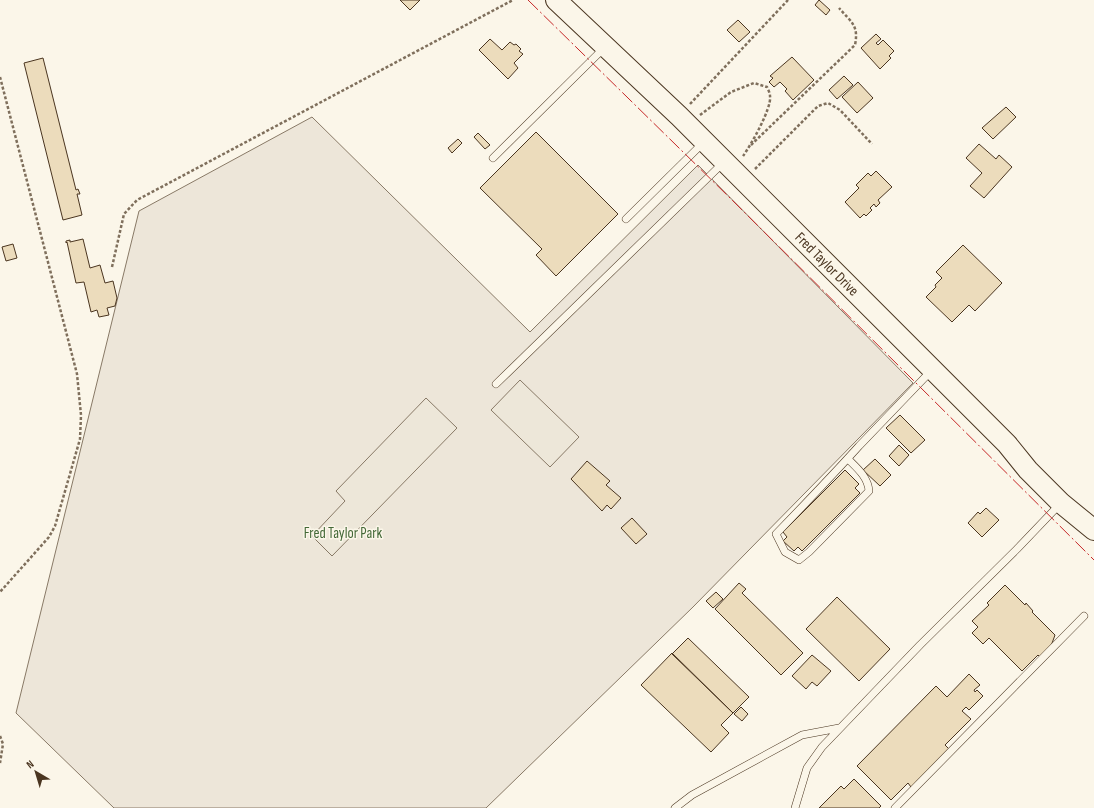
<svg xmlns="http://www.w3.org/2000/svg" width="1094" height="808" font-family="'Sofia Sans Condensed',sans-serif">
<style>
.green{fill:#ede6d9;stroke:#887966}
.parking{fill:#ede7d9;stroke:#887966}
.building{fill:#ecdcbc;stroke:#4a3520}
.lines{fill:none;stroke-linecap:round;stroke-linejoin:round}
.lane-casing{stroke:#4a3520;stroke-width:8}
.secondary-casing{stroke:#4a3520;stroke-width:22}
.path{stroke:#7f6f5c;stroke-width:2.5;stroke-dasharray:3 2;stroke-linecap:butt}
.lane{stroke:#fbf6e9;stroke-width:7}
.secondary{stroke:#fbf6e9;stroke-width:20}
.power{stroke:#c62828;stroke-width:1;stroke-dasharray:14 3 2 3;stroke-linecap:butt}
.labels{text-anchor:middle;stroke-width:3;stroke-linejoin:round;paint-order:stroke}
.street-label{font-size:15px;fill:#4a3520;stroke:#fbf6e9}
.park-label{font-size:15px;fill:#436837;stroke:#fbf6e9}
</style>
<rect width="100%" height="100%" fill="#fbf6e9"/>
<path class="green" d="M 312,117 L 530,332 L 698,165 L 913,383 L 693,607 L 486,808 L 114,808 L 16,713 L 139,211 Z"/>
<path class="parking" d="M 520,380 L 579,437 L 550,467 L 491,410 Z
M 426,398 L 457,428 L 332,556 L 312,536 L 345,501 L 336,491 Z"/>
<path class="building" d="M 400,0 L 420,0 L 410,10 Z
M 819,0 L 830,10 L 826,15 L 815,5 Z
M 738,20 L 750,32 L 739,42 L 727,30 Z
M 876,34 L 881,39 L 876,43 L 878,45 L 883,40 L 894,51 L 889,56 L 891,58 L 880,69 L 861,48 Z
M 490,39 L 502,50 L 510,42 L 514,45 L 516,44 L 521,49 L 519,51 L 523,54 L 514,63 L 518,68 L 508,79 L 479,50 Z
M 792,57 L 814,80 L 793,100 L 785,91 L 787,89 L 780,82 L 774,87 L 769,82 L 773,78 L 770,76 Z
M 43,58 L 76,190 L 78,189 L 80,194 L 77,194 L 82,215 L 63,220 L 24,63 Z
M 844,76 L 853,85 L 837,99 L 829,90 Z
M 858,82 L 873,98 L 857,113 L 842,97 Z
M 1006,107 L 1016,117 L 993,139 L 982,128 Z
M 536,132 L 618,214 L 556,276 L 536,255 L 542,249 L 480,188 Z
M 478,133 L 490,145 L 485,149 L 474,137 Z
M 458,139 L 462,143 L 452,153 L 448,148 Z
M 979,144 L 996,159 L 999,155 L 1012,167 L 984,198 L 970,186 L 982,173 L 966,158 Z
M 876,171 L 892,187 L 878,200 L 880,203 L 876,207 L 874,204 L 870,208 L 872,210 L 866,216 L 864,214 L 860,218 L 845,202 L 859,188 L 856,185 L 868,173 L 871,176 Z
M 83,239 L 90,268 L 100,265 L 105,283 L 113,281 L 117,298 L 115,306 L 107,308 L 109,315 L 99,317 L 97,310 L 91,312 L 84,282 L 76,283 L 67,242 L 66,243 L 66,241 L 70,240 L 70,242 Z
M 13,244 L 17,258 L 6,261 L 2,247 Z
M 963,245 L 1002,283 L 975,311 L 969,305 L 952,322 L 926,297 L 936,287 L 935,285 L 942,278 L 936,272 Z
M 900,415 L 925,440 L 911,453 L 886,428 Z
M 899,445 L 909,455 L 899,466 L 889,456 Z
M 875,459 L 891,475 L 880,486 L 863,470 Z
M 587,461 L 610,481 L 606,485 L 621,498 L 611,509 L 607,505 L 602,511 L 571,479 Z
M 845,470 L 859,484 L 855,488 L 860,493 L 802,551 L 798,547 L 794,551 L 783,541 L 787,537 L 783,532 Z
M 986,508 L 999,520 L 982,537 L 968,523 L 978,512 L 980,514 Z
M 632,518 L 647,534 L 636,544 L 621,528 Z
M 739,583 L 746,589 L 742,593 L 803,653 L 781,675 L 715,609 Z
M 1005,585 L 1025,605 L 1026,603 L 1033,611 L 1032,612 L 1055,635 L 1051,646 L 1040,657 L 1038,655 L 1022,671 L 989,638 L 983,644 L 972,633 L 978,627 L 972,621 L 989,605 L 987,603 Z
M 716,592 L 723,599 L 713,608 L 706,601 Z
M 837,597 L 890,649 L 859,681 L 806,629 Z
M 688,638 L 749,697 L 733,713 L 672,654 Z
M 672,653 L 733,713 L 721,725 L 729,733 L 711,752 L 641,685 Z
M 812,655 L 831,671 L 817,686 L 812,682 L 806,689 L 792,676 Z
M 969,674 L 980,685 L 974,690 L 975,692 L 977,690 L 983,696 L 969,710 L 966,707 L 962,711 L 971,719 L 945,745 L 949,749 L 911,787 L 908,783 L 891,800 L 857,766 L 936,686 L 947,697 Z
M 741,707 L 748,714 L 742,721 L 734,714 Z
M 854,779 L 881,806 L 879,808 L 819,808 L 841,786 L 844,789 Z"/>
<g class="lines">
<g class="lane-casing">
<path id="lane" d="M 493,158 L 604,48
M 626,219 L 704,142
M 496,384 L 724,162
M 848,459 C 857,468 868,477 869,491 L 809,552 L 799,560 L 785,552 L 776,534 C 804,505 832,476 859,446 L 931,371
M 675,808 L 692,795 L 802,735 L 839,728
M 795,808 L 807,768 L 822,747 L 920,645 L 1017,549 L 1060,504
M 895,808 L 1084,616"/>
</g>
<g class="secondary-casing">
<path id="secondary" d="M 556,0 L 679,116 L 1007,444 L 1028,470 L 1061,503 L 1094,530"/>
</g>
<path class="path" d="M 0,77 L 77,374 L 81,415 L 80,439 L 55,526 L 49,537 L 0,592
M 690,104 L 788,0
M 700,115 L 731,92 L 754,83 L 767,87 C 768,89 770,93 770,96 C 772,108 751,145 743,156
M 751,145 L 855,45 C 859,25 851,22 839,8
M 755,169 L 818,106 L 828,103 L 840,110 L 872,144
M 112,267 L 124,214 L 137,200 L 513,0
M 0,736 L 3,744 L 0,763"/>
<use href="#lane" class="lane"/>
<use href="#secondary" class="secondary"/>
<path class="power" d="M 528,0 L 729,197 L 1094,560"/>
</g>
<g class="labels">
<g class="street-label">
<text transform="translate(827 264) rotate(45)" y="5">Fred Taylor Drive</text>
</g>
<g class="park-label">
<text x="343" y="538">Fred Taylor Park</text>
</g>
</g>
<g transform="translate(36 772) rotate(322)" stroke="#fbf6e9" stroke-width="3" paint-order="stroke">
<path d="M0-3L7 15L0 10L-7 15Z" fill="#4a3520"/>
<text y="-6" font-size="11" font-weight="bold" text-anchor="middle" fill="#4a3520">N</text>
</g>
</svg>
